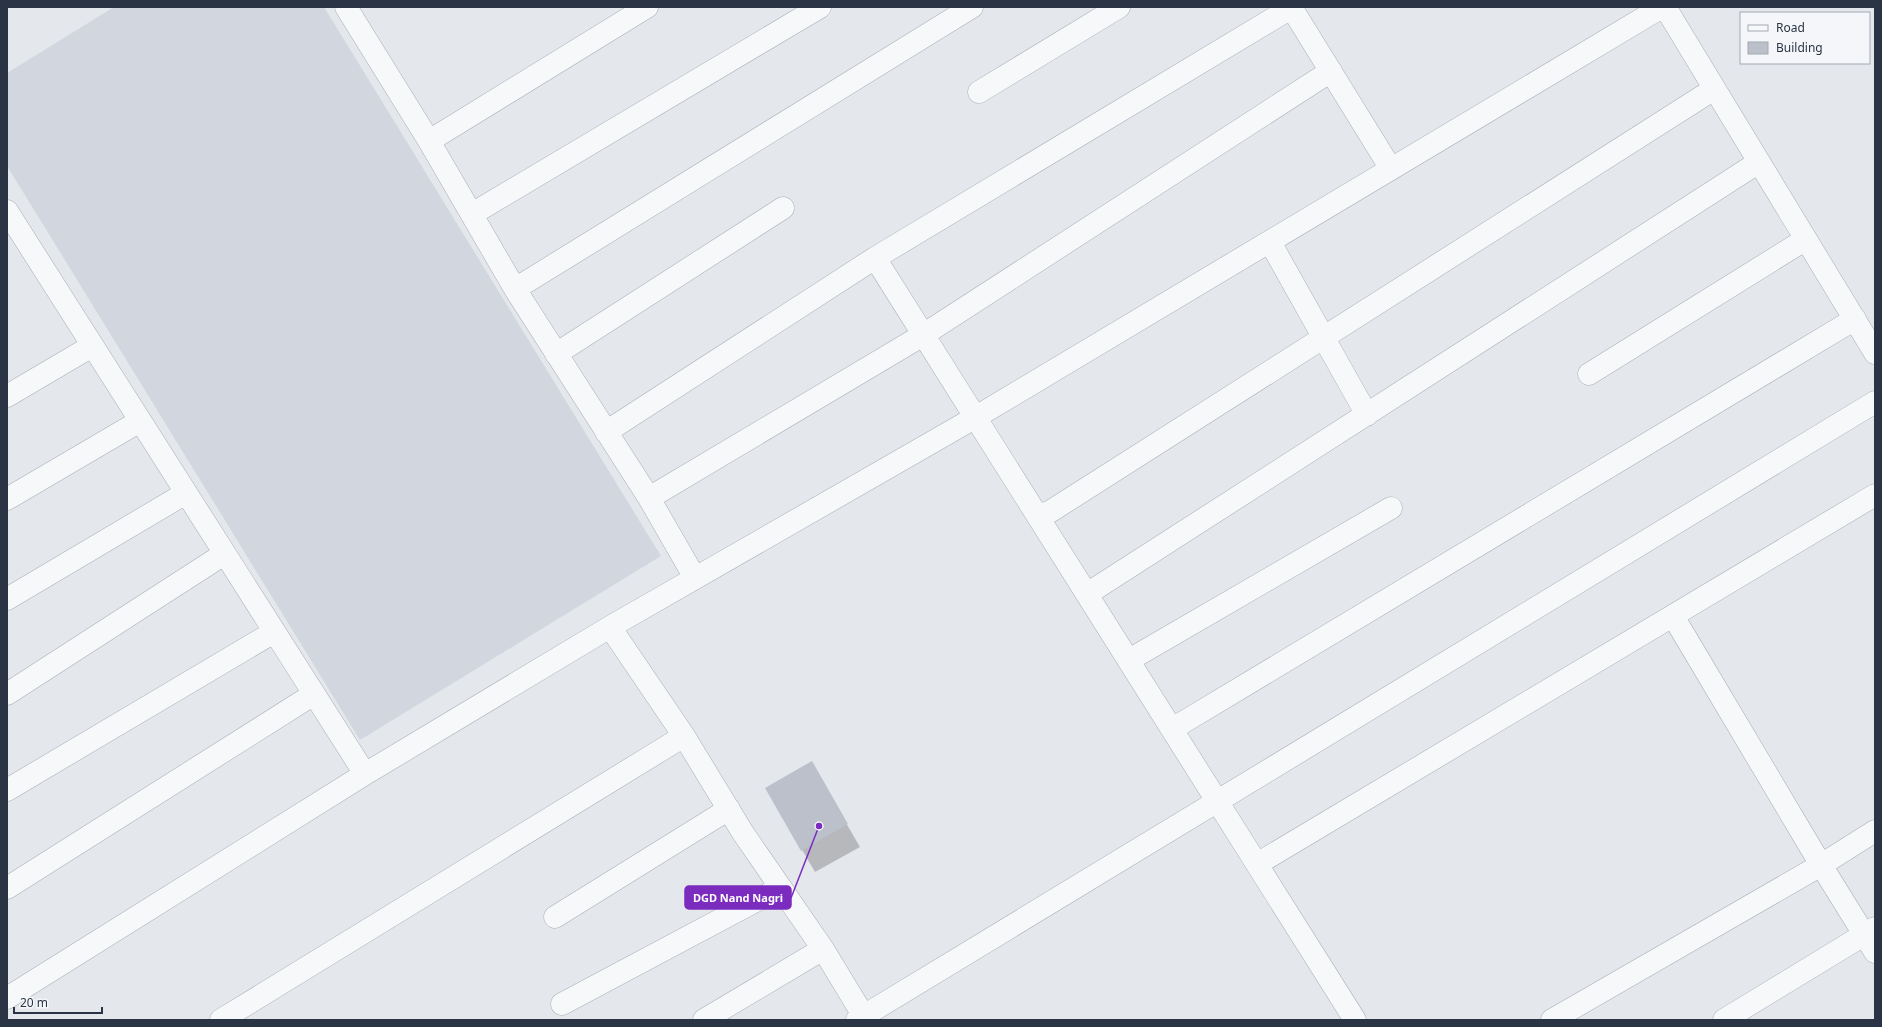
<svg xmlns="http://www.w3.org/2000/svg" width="1882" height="1027" font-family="'Noto Sans',sans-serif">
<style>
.built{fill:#d2d6de}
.shadow{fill:#0003}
.building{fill:#bbc0ca}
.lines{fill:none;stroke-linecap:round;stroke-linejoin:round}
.minor-casing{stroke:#a9aeb7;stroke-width:23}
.minor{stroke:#f7f8fa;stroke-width:22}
.leader{fill:none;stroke:#7b2cbf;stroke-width:1.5}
.callout-dot{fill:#7b2cbf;stroke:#f4f6f9;stroke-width:1.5}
.callout{fill:#7b2cbf;stroke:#7b2cbf;stroke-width:1.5}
.callout-label{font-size:11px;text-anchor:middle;font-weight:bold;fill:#fff}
</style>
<rect width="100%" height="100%" fill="#e4e7ec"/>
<path class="built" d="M 114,7 L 324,7 L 661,556 L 360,740 L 7,166 L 7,73 Z"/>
<path class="shadow" d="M 811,763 L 860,847 L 815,872 L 766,788 Z"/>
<path class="building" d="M 812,761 L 848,824 L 801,851 L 765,788 Z"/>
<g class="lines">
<g class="minor-casing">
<path id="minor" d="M 346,7 L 429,141 L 515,289 L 649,498 L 695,578
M 1291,7 L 1391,169
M 1665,7 L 1875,353
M 979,92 L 1119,7
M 429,141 L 647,7
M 7,211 L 365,774
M 472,214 L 820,7
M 1270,242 L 1367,415
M 875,258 L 1355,1020
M 515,289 L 972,7
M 556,354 L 783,208
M 1589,374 L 1806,239
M 7,396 L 92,346
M 606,432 L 875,258 L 1291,8
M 649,498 L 923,335 L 1331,71
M 7,499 L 140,421
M 1038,516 L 1051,511 L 1714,89
M 1087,594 L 1759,162
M 7,599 L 186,493
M 1673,616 L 1821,865 L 1875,952
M 610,627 L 684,736 L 743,833 L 823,949 L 866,1020
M 1129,660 L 1391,508
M 7,694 L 224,554
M 1172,729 L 1855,319
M 7,790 L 274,632
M 1257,864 L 1875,495
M 7,888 L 314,694
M 555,917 L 729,809
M 7,998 L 365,774 L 610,627 L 976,417 L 1662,7
M 562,1004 L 780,888
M 221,1020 L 684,736
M 704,1020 L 823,949
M 857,1020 L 1875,402
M 1552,1020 L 1821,865 L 1875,831
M 1724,1020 L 1875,928"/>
</g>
<use href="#minor" class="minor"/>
</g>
<path class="leader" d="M819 826L791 898"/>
<circle class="callout-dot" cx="819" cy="826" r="4"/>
<rect class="callout" x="685" y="886" width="106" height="23" rx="4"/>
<g class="callout-label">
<text x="738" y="902">DGD Nand Nagri</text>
</g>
<rect width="1882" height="1027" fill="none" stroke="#2b3445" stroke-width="16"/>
<rect x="1740" y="12" width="130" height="52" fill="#f4f6f9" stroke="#a4a8b1"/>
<rect x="1748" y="25" width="20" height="6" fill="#f7f8fa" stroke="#a4a8b1"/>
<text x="1776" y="32" font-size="12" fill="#2b3445">Road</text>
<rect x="1748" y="42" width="20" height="12" fill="#bbc0ca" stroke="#a4a8b1"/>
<text x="1776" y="52" font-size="12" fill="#2b3445">Building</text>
<path d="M14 1007v6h88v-6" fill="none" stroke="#2b3445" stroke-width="2"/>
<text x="20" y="1007" font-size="12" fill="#2b3445" stroke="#f4f6f9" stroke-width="3" paint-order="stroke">20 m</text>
</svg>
